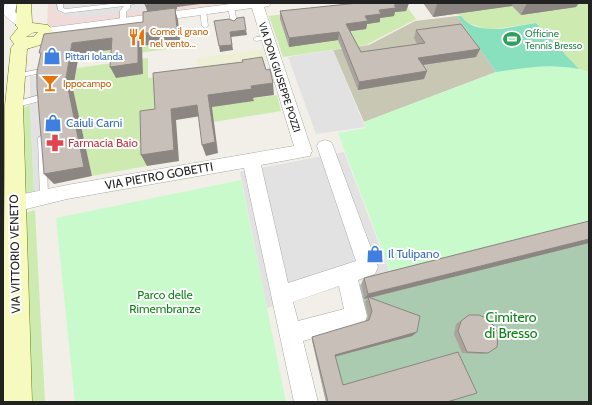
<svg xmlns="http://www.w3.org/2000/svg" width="592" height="405" font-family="Cabin,sans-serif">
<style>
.commercial{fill:#f2dad9}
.construction{fill:#c7c7b4}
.farmland{fill:#eef0d5}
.grass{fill:#cdebb0}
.cemetery{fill:#aacbaf}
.park{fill:#c8facc}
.pitch{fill:#88e0be}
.parking{fill:#e2e2e2}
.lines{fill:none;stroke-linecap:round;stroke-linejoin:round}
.lane-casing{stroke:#a9a9a9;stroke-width:1}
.street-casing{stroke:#a9a9a9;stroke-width:1}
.secondary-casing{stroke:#707d05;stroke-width:1}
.lane{fill:#fff;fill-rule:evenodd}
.street{fill:#fff;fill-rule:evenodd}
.secondary{fill:#f7fabf;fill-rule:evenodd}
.wall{fill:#aba49e}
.shaded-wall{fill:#8b8681}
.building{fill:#c7bfb8;stroke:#8b8681}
.labels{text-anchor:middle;stroke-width:4;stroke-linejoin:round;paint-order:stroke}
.far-food-label{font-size:10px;fill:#c56008;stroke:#fff;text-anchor:start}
.far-leisure-label{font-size:10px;fill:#27864d;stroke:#fff;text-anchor:start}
.far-shop-label{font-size:10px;fill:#366cbe;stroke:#fff;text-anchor:start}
.far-street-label{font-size:10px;fill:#222;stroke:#fff}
.shop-label{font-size:12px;fill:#366cbe;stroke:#fff;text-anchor:start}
.health-label{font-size:12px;fill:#be3a42;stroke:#fff;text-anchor:start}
.street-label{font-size:12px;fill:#222;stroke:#fff}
.park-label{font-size:12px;fill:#0c8416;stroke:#fff}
.near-park-label{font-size:14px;fill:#0c8416;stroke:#fff}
</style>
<rect width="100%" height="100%" fill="#f2efe9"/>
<path class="commercial" d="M 48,3 L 233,3 L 47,27 Z"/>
<path class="construction" d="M 457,16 L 496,72 L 364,122 L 333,50 L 369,45 L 415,21 Z"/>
<path class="farmland" d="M 263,49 L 267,61 L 198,71 L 196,58 Z"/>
<path class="grass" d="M 367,3 L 404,3 L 416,19 L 366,45 L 283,57 L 269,16 Z
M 447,3 L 589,3 L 589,72 L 579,69 L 536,23 L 488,30 L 465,22 L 461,16 L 454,13 Z
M 180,40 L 188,42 L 189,46 L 47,66 L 72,55 Z
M 148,58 L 148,78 L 158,77 L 160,120 L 146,123 L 147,166 L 92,176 L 73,89 L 77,68 Z
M 208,82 L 234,104 L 253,101 L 253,98 L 277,95 L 281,111 L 214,122 Z
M 30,105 L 34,191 L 25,194 L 22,108 Z
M 35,210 L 45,402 L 31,402 L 25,213 Z"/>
<path class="cemetery" d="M 589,225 L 589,402 L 326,402 L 312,340 L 366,325 L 355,286 Z"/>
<path class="park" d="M 561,65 L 589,72 L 589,225 L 392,276 L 338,133 L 366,128 L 364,122 L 496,72 L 538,66 Z
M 241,180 L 286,402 L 75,402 L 56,218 Z"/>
<path class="pitch" d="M 457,16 L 461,16 C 477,38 513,26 536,23 L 579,69 C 549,63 526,68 496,72 Z"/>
<path class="parking" d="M 54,3 L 148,3 L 148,10 L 79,18 L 53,12 Z
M 333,50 L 365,127 L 316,134 L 288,57 Z
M 43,75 L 43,95 L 50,187 L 34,191 L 30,105 L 30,77 Z
M 344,152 L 390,273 L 267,308 L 240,172 Z"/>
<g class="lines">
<g class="lane-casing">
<path id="lane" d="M 57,3 L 63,3 L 63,8 L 66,9 L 119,3 L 137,3 L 130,5 L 130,8 L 126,12 L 126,21 L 123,23 L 120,21 L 120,11 L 124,6 L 65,13 L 58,10 Z
M 231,5 L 234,7 L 237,23 L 234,25 L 231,23 L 228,7 Z
M 203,9 L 206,11 L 208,26 L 205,28 L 202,26 L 200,11 Z
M 267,36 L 269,37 L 269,39 L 256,41 L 253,39 L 256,37 Z
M 41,69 L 44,71 L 45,79 L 41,81 L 37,79 L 37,74 L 16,78 L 12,76 L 16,74 Z
M 40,95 L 44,98 L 43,100 L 14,108 L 10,105 L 11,103 Z
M 42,135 L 46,138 L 48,196 L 47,199 L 41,199 L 40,196 L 38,138 Z"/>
</g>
<g class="street-casing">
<path id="street" d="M 5,3 L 17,3 L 15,12 L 30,24 L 28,27 C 20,29 8,20 3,13 Z
M 238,3 L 271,3 L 269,6 L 264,7 L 312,151 L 310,156 L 304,157 L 261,165 L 288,283 L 356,261 L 317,146 L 319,142 L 325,140 L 331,142 L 333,146 L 378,267 L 375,274 L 358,280 L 367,316 L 364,324 L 303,341 L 318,402 L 294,402 L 244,168 L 67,199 L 14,212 L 8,209 L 5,204 L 8,199 L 14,196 L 67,185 L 294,146 L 252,8 L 46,36 L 42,35 L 40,32 L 42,29 L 46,28 ZM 339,286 L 344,309 L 298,321 L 293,302 Z"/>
</g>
<g class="secondary-casing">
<path id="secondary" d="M 17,3 L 31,3 L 32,23 L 48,25 L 54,32 C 48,45 38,45 27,49 L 23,105 L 32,402 L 3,402 L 5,105 L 11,48 L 14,44 L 10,38 L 18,28 L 16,26 ZM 34,32 L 38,32 L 33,37 L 26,37 Z"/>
</g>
<use href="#lane" class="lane"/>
<use href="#street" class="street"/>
<use href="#secondary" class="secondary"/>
</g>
<path class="wall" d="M 358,3 L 409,3 L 406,11 L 395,12 L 394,16 L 380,18 L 380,22 L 367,24 L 366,29 L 350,31 L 361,52 L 417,44 L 414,38 L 416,30 L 480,49 L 476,57 L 423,65 L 427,71 L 424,79 L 358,90 L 338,40 L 289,47 L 280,19 L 280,11 Z
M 423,3 L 579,3 L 576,7 L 521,15 L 512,6 L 433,17 Z
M 589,221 L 589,243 L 370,298 L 417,332 L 412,336 L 335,357 L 343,385 L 447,402 L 326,402 L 312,340 L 312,337 L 367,321 L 368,316 L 365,302 L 368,298 L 364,299 L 361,284 L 364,278 Z
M 469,315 L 488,353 L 482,354 L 462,353 L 454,334 L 456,324 Z"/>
<path class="shaded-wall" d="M 158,3 L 208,3 L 177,7 L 177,9 L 175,10 L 178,20 L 180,40 L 142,46 L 143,74 L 116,78 L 110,67 L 138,34 L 148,13 L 145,5 Z
M 405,3 L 409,3 L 406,11 L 395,12 L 394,16 L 380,18 L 380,22 L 367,24 L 366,29 L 345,32 L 346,24 L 394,5 Z
M 446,3 L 513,3 L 512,6 L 433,17 L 437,4 Z
M 527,3 L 579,3 L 576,7 L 521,15 Z
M 246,30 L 247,35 L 231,37 L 233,50 L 220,52 L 219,46 L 230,32 Z
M 339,32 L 338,40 L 289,47 L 289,38 Z
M 112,38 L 117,49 L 79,54 L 73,89 L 92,176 L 54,184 L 44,174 L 66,78 L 72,43 Z
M 480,49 L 476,57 L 415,66 L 418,58 Z
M 427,71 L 424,79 L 358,90 L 359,82 Z
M 273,83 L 274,95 L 253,98 L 254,101 L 212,107 L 218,153 L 206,156 L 202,145 L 208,95 L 251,86 Z
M 197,105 L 201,116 L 176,120 L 179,161 L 147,166 L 141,155 L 171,109 Z
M 589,239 L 589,243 L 364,299 L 368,294 Z
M 417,332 L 412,336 L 333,357 L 335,355 Z"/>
<path class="building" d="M 145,3 L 158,3 L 145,5 Z
M 358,3 L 405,3 L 394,5 L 396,8 L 379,10 L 381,14 L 365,16 L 368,21 L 346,24 L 361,52 L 425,43 L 416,30 L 461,24 L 480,49 L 418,58 L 427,71 L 359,82 L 339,32 L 289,38 L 280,11 Z
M 437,3 L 446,3 L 437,4 Z
M 175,8 L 177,29 L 138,34 L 138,63 L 110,67 L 112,38 L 72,43 L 66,78 L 84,167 L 44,174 L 37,87 L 37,72 L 41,53 L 39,53 L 44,34 L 143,22 L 143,12 Z
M 244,17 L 246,30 L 230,32 L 232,45 L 219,46 L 214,21 L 229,19 L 234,21 L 237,18 Z
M 262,57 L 266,70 L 270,69 L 273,83 L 251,86 L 252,89 L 208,95 L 215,142 L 202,145 L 197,105 L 171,109 L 174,150 L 141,155 L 140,111 L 155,109 L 153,73 L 243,62 L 242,60 Z
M 589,221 L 589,239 L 368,294 L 364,278 Z
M 368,297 L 420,316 L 417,332 L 335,355 L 343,385 L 458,352 L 477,393 L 447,402 L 328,402 L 312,337 L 369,320 L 372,311 Z
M 469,315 L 479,315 L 486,318 L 495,327 L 498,335 L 497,347 L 488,353 L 467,352 L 458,331 L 461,321 Z"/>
<defs>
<g id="restaurant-bare" transform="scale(1.38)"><path d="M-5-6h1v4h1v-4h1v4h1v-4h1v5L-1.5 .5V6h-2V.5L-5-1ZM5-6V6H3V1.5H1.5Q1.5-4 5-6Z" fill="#e8710a" stroke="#fff" stroke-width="2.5" paint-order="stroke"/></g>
<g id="stadium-bare" transform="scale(1.38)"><path d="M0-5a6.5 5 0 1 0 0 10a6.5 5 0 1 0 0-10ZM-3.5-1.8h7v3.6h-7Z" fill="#2e9e5b" stroke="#fff" stroke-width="2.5" paint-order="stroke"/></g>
<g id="shop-bare" transform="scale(1.38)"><path d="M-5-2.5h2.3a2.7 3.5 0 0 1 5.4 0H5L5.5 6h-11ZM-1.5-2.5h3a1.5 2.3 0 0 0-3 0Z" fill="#3f7fe0" stroke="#fff" stroke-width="2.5" paint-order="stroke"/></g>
<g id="bar-bare" transform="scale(1.38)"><path d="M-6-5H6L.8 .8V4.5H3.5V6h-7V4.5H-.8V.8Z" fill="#e8710a" stroke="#fff" stroke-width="2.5" paint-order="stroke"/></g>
<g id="pharmacy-bare" transform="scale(1.38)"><path d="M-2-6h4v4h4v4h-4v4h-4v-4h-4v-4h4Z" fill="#e0444e" stroke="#fff" stroke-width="2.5" paint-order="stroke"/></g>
</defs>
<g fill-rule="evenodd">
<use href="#restaurant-bare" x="137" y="37"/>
<use href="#stadium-bare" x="512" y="39"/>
<use href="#shop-bare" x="52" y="56"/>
<use href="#bar-bare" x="50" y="83"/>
<use href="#shop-bare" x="53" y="123"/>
<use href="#pharmacy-bare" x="55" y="143"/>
<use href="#shop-bare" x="375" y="254"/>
</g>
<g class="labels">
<g class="far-food-label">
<text x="150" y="35">Come il grano<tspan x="150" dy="12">nel vento...</tspan></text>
<text x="63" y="87">Ippocampo</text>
</g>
<g class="far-leisure-label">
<text x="525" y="37">Officine<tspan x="525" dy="12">Tennis Bresso</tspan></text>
</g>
<g class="far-shop-label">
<text x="65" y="60">Pittari Iolanda</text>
</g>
<g class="far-street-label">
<text transform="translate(280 77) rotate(72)" y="4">VIA DON GIUSEPPE POZZI</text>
</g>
<g class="shop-label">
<text x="66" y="127">Caiuli Carni</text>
<text x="388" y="258">Il Tulipano</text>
</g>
<g class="health-label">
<text x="68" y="147">Farmacia Baio</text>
</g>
<g class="street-label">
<text transform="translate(159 176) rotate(-10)" y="4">VIA PIETRO GOBETTI</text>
<text transform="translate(15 254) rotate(-91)" y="4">VIA VITTORIO VENETO</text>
</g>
<g class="park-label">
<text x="165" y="299">Parco delle<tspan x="165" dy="14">Rimembranze</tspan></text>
</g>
<g class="near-park-label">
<text x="511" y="322">Cimitero<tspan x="511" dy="16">di Bresso</tspan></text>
</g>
</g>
<rect width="592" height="405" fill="none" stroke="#222222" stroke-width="8"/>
</svg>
